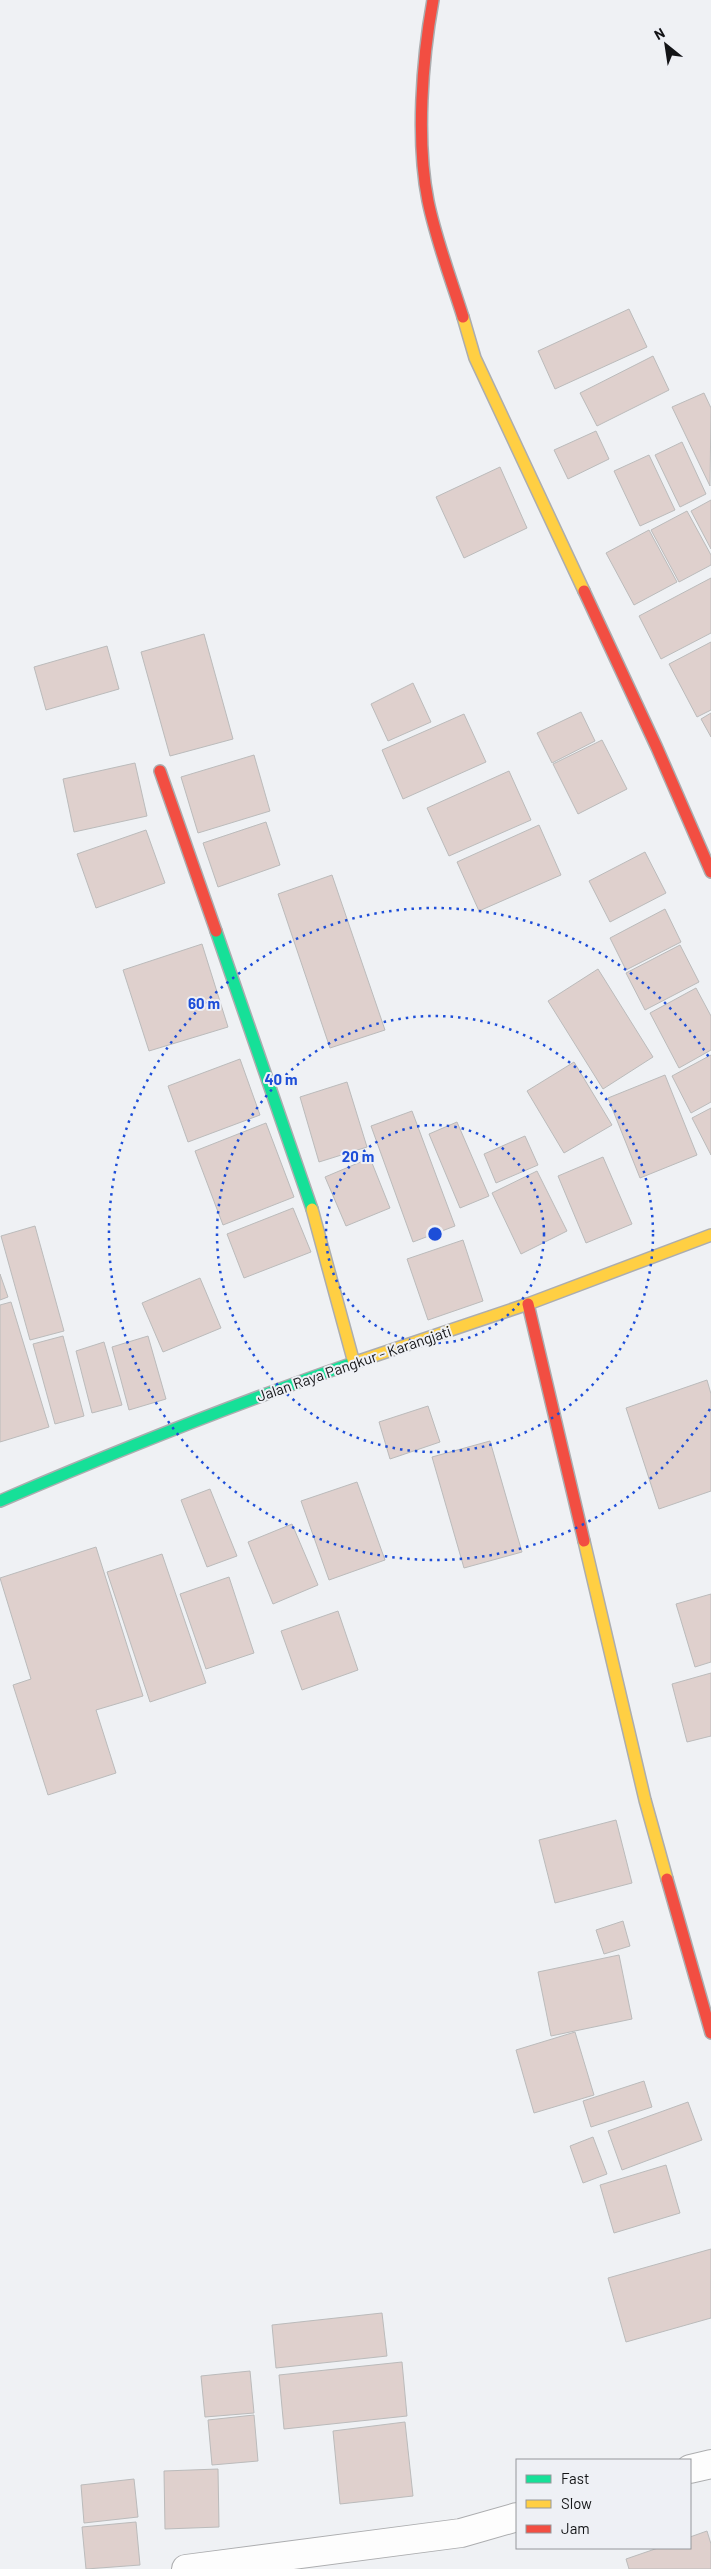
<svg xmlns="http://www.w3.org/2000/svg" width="711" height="2569" font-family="Barlow,sans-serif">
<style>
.building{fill:#dfd0cd;stroke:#bbb}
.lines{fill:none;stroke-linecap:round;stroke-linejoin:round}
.street-casing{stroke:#acadaf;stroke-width:30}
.fast-casing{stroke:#acadaf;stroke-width:14}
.slow-casing{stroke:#acadaf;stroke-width:14}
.jam-casing{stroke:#acadaf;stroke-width:14}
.street{stroke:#fdfdfd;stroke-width:28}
.fast{stroke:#16e098;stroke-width:11}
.slow{stroke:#ffcf43;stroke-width:11}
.jam{stroke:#f24e42;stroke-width:11}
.ring{fill:none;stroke:#1d4ed8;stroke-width:2.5;stroke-dasharray:2.5 5}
.labels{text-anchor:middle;stroke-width:4;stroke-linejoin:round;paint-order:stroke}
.street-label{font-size:15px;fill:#131416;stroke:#eef0f5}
.centre{fill:#1d4ed8;stroke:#eef0f5;stroke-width:2.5}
.ring-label{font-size:15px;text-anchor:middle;font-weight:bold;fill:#1d4ed8;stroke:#eef0f5;stroke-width:4;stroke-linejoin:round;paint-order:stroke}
</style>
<rect width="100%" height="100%" fill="#eff1f4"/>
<path class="building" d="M 629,309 L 647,347 L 555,389 L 538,351 Z
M 653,356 L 669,390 L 597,426 L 580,393 Z
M 704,393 L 711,408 L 710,486 L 672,407 Z
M 596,431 L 609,459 L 568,479 L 554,450 Z
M 682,442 L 706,494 L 680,507 L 655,455 Z
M 649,455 L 675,510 L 640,526 L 614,471 Z
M 500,467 L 527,528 L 464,558 L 436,497 Z
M 711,500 L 711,549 L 691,511 Z
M 687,511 L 711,555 L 711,565 L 679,582 L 651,530 Z
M 649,530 L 677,582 L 634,605 L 606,553 Z
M 711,578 L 711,633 L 661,659 L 639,616 Z
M 204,634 L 233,739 L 170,756 L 141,652 Z
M 711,642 L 711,710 L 697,717 L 669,664 Z
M 107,646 L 119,689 L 46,710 L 34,667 Z
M 413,683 L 431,722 L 388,741 L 371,704 Z
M 581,712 L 595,741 L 552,763 L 537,733 Z
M 711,713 L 711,737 L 701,719 Z
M 464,714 L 486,762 L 403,799 L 382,750 Z
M 602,740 L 627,789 L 578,814 L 553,764 Z
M 254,755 L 270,811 L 198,833 L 181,777 Z
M 135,763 L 147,816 L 74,832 L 63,779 Z
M 509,771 L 531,820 L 449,856 L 427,808 Z
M 266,822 L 280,865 L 218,887 L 203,843 Z
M 539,825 L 561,875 L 479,911 L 457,862 Z
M 146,830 L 165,883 L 96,908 L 77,854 Z
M 645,852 L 666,893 L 610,922 L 589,881 Z
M 332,875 L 385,1030 L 330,1048 L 278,894 Z
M 665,909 L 681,942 L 626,970 L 610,938 Z
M 202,944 L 228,1027 L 149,1051 L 123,970 Z
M 680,945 L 699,982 L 645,1010 L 626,973 Z
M 598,969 L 653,1057 L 603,1089 L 548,1001 Z
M 696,988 L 711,1016 L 711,1050 L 679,1068 L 650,1013 Z
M 711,1055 L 711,1102 L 691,1113 L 672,1076 Z
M 240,1059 L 260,1115 L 188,1142 L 168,1086 Z
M 574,1062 L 612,1125 L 564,1153 L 527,1091 Z
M 665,1075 L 697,1155 L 640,1178 L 608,1098 Z
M 347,1082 L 367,1147 L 319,1162 L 300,1097 Z
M 711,1108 L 711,1155 L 692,1118 Z
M 412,1111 L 455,1226 L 413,1242 L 371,1126 Z
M 457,1122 L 489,1196 L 460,1208 L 429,1134 Z
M 266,1123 L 294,1197 L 223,1225 L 195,1151 Z
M 525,1136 L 538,1165 L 496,1183 L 484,1154 Z
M 603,1157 L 632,1224 L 586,1243 L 558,1176 Z
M 370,1158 L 390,1208 L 346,1226 L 325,1177 Z
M 537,1171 L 567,1231 L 521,1254 L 492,1193 Z
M 293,1208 L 311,1252 L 244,1278 L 227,1234 Z
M 35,1226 L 64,1331 L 30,1340 L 1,1236 Z
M 463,1240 L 483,1301 L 428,1320 L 407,1259 Z
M 0,1274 L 8,1297 L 0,1300 Z
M 200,1278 L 221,1328 L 163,1352 L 142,1303 Z
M 11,1302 L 49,1427 L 0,1442 L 0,1305 Z
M 63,1336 L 84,1416 L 55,1424 L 33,1344 Z
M 148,1336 L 166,1399 L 129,1410 L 112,1347 Z
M 104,1342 L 122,1405 L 92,1413 L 76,1351 Z
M 707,1380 L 711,1394 L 711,1491 L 659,1509 L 626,1408 Z
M 428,1406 L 440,1442 L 390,1459 L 379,1422 Z
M 490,1441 L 522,1552 L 464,1568 L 432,1457 Z
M 357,1482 L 385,1560 L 329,1580 L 301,1501 Z
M 210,1489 L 237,1556 L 207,1567 L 181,1500 Z
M 292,1524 L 318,1585 L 273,1604 L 248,1542 Z
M 96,1547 L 143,1696 L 96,1710 L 116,1773 L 48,1795 L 13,1685 L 31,1679 L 0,1578 Z
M 162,1554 L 206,1683 L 150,1702 L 107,1572 Z
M 229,1577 L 254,1653 L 206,1669 L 180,1594 Z
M 711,1594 L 711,1662 L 695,1667 L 676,1604 Z
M 338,1611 L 358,1670 L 302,1690 L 281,1631 Z
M 711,1673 L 711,1736 L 687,1742 L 672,1684 Z
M 616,1820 L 632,1883 L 555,1903 L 539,1840 Z
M 623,1921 L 630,1946 L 604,1954 L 596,1930 Z
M 619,1955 L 632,2019 L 551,2036 L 538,1972 Z
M 575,2032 L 594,2095 L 534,2113 L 516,2050 Z
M 644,2081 L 652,2107 L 591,2127 L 583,2101 Z
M 688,2102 L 702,2140 L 622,2170 L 608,2131 Z
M 593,2137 L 607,2174 L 583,2183 L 570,2146 Z
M 666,2165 L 680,2213 L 614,2233 L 600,2185 Z
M 711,2249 L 711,2318 L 626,2342 L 608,2278 Z
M 382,2313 L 387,2356 L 276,2368 L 272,2325 Z
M 402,2362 L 407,2416 L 284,2429 L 279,2375 Z
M 250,2371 L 254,2413 L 205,2417 L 201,2376 Z
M 254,2415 L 258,2461 L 212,2465 L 208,2420 Z
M 405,2422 L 413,2496 L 340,2504 L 333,2431 Z
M 218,2469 L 219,2527 L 165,2529 L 164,2471 Z
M 134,2479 L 138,2517 L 84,2523 L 81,2485 Z
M 136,2522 L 140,2565 L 86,2569 L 82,2527 Z
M 707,2531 L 711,2544 L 711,2569 L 629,2569 L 626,2559 L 658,2548 L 690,2548 L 690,2537 Z"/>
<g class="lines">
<g class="street-casing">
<path id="street" d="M 690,2469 L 711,2464
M 186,2569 L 461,2533 L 517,2517"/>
</g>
<g class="fast-casing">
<path id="fast" d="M 216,931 L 312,1209
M 0,1501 C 117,1451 236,1403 356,1362"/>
</g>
<g class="slow-casing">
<path id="slow" d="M 463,317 L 475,358 L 584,591
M 312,1209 L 354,1363
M 356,1362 L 528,1304 L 711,1235
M 584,1541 L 645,1800 L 667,1879"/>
</g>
<g class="jam-casing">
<path id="jam" d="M 433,0 C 422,60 416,141 428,201 C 436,240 451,279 463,317
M 584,591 L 657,748 L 711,872
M 160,771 L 216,931
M 528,1304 L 584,1541
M 667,1879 L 711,2033"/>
</g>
<use href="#street" class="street"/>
<use href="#fast" class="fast"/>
<use href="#slow" class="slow"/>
<use href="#jam" class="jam"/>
</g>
<g class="ring">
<circle cx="435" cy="1234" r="109"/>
<circle cx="435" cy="1234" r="218"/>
<path d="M710 1409A326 326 0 1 1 710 1059"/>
</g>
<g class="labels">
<g class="street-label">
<text transform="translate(354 1364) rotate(-19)" y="5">Jalan Raya Pangkur - Karangjati</text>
</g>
</g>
<circle cx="435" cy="1234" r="8" class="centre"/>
<g class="ring-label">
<text x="204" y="1009">60 m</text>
<text x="281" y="1085">40 m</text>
<text x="358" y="1162">20 m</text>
</g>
<rect x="516" y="2459" width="175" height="90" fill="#eef0f5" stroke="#96989c"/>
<rect x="526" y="2475" width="25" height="8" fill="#16e098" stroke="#96989c"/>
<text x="561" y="2484" font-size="15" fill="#131416">Fast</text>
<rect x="526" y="2500" width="25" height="8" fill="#ffcf43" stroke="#96989c"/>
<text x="561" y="2509" font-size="15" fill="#131416">Slow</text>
<rect x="526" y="2525" width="25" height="8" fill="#f24e42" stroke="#96989c"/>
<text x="561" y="2534" font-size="15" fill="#131416">Jam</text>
<g transform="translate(666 45) rotate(330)" stroke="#eef0f5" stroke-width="4" paint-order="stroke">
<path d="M0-4L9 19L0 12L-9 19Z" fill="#131416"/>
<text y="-8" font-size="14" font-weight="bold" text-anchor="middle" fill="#131416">N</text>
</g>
</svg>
